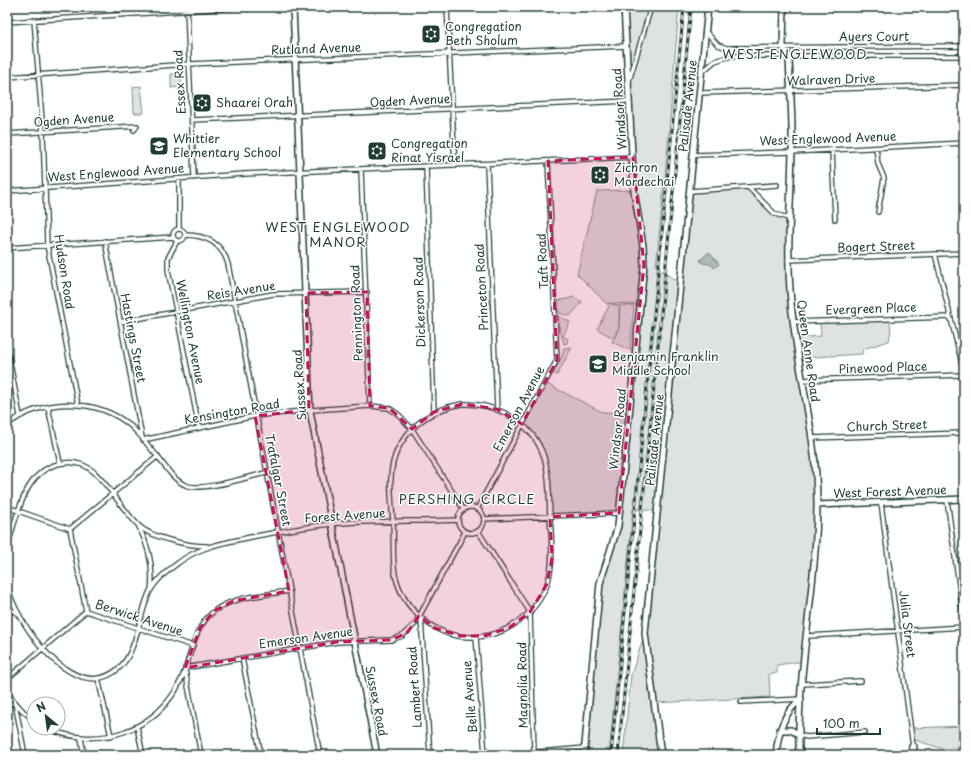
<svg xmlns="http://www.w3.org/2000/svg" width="971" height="762" font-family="'Playpen Sans',sans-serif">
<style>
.green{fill:#dee3e2;stroke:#7e908b}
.water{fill:#afbab7;stroke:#758883}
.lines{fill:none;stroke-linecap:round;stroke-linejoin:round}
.street-casing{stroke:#1f3d34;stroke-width:6}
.secondary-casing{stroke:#1f3d34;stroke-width:8}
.highway-casing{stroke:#1f3d34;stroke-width:10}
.street{stroke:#fff;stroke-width:3.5}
.secondary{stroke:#fff;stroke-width:5}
.highway{stroke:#fff;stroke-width:7}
.rail-casing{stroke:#1f3d34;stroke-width:3}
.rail{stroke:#fff;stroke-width:1.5;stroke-dasharray:4.5;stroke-linecap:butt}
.marked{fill:#c2185b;fill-opacity:0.2;stroke:#c2185b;stroke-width:3;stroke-dasharray:8 5;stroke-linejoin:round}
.labels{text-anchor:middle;stroke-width:3;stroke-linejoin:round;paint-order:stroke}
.poi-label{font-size:12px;fill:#1f3d34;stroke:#fff;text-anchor:start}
.street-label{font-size:12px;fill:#1f3d34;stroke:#fff}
.neighbourhood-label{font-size:13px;letter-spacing:1px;fill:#1f3d34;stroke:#fff}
</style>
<rect width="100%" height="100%" fill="#fff"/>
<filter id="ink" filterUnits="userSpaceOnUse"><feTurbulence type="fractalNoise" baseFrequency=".025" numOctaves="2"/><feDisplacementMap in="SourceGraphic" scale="8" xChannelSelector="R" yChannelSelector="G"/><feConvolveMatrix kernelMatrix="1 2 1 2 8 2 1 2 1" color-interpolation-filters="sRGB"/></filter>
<g filter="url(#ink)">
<path class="green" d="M 624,7 L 679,7 L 667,156 L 656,266 L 680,284 L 690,191 L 748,187 L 771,211 L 788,218 L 795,338 L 821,336 L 820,321 L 889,319 L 891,329 L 889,341 L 863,349 L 862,354 L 798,358 L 817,489 L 804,661 L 777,665 L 777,673 L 769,674 L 770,697 L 655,703 L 661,755 L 623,755 L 631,675 L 645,633 L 657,511 L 633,509 L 609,755 L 584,755 L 598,595 L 619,513 L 550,517 L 548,474 L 541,449 L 522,424 L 545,383 L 602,412 L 628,413 L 640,305 L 608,303 L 619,306 L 619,326 L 614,338 L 597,329 L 609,306 L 577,274 L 597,191 L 634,190 Z
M 181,73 L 181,87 L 171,88 L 171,74 Z
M 141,86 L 144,113 L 134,113 L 133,87 Z
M 574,297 L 582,302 L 570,316 L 559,313 L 558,301 Z
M 620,305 L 634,306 L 630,350 L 612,342 L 619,328 Z
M 559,316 L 570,322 L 563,336 L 568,339 L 567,343 L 564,344 L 559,328 Z
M 572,347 L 557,375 L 553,373 L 562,357 L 564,348 Z
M 964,726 L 964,747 L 943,749 L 912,739 L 911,728 Z"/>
<path class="water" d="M 709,252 L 719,264 L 714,268 L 710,264 L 702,263 L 700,260 Z"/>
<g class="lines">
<g class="street-casing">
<path id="street" d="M 447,7 L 455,166
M 187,10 L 194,178
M 34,20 L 43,132 L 47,245 L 78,405
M 7,22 L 244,7
M 706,32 L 718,45 L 727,48 L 959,46 L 964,48
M 702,72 L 715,61 L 731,56 L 964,56
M 7,77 L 189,64 L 626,46
M 629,81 L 651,7
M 700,93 L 964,85
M 192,120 L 629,101
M 7,134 L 137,126 L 134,130
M 876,148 L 878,164 L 884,178 L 878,212
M 832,150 L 835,219
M 693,155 L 792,152 L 964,143
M 487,164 L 497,409
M 426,167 L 434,412
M 361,170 L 370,406
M 179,179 L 179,229
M 748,187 L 777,185
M 7,191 L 244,174 L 633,157
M 690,191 L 748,187 L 775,214 L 788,218
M173 235a6 6 0 1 1 12 0a6 6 0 1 1-12 0Z
M 185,235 C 206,235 222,243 228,264 L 320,755
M 105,241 L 142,437
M 177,241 L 168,258 L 168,270 L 199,428
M 7,248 L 173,237
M 935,254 L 964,372
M 788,260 L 964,253
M 120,322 L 273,294 L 367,292
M 793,322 L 950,317
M 7,347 L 20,416
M 802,380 L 964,375
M 462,404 C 501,403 538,426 546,465 C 550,482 549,500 550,517 C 551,533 553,550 551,566 C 547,605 514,635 475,637 C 437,639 403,611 395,574 C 392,557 394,539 393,522 C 392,507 390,491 391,477 C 393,437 425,410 462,404 Z
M 48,407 L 60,463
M 7,425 C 43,398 97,397 132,427 C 139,434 146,442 152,450 C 163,462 172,481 188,486 C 205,491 247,477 266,473
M 811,438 L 964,433
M 143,440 L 255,416 L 311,410 L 370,406 L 389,408 L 399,415 L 412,429 L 464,510
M 947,500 L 964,621
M 881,503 L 913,747
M 7,507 L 70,529 L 158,456
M458 520a13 13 0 1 1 26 0a13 13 0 1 1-26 0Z
M 477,509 L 557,360 L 548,161
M 484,519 L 619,513
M 139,527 C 149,547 154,568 151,590
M 70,529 L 86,611
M 478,531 L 530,612 L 534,752
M 7,548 C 17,517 24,467 64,463 C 75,461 87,465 95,473 C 111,488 122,509 138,525 C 151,538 189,546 207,546
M 7,584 C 14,618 60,686 100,678 C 139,669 136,620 150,591 C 156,581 168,570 178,563 C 200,546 224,543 251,537 C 277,532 304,527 331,524 C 373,520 416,522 458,520
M 7,608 L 17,613
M 421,618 L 430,755
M 808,636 L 964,627
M 476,637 L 485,755
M 242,658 L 261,755
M 185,668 L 337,642 L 391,640 L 402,636 L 415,624 L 465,532
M 185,670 L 201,755
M 98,678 L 111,736
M 7,679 L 86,611 L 193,646
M 802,684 L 861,681
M 7,693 L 23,711 L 34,720
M 741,702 L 801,699
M 7,704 L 15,703 L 25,755
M 137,727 L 143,755
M 47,728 C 97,751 158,731 181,680 C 191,658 193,628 213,612 C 232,596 265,595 289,591
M 799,735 L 807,737 L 865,732
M 81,738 L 84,755
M 431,755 L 485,752
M 503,755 L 585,748"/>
</g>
<g class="secondary-casing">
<path id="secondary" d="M 293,7 L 310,411 L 377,755
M 784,7 L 783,47 L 789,57 C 790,88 793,120 792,151 C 791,202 786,251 791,302 C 797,369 817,435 817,503 C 817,586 797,668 799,751
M 817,505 L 964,499
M 780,730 L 791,730 L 798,734
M 584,755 L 600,583 L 618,526 L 644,265 L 643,246 L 634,191 L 624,7
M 661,755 L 645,633 L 708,7
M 776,755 C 778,733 783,713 801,699"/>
</g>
<g class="highway-casing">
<path id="highway" d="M 798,755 L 799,751
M 909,755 L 912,752 L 913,747
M 961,755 L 964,755"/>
</g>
<use href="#street" class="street"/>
<use href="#secondary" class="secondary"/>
<use href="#highway" class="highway"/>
<g class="rail-casing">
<path id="rail" d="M 611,755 L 684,7
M 618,755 L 691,7"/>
</g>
<use href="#rail" class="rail"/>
</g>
</g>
<path class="marked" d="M 633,157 L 644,265 L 619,513 L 550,517 L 552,558 L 547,584 L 530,612 L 509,628 L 484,636 L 461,636 L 435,628 L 419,616 L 407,633 L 391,640 L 337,642 L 185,668 L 200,628 L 214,611 L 233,601 L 289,591 L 255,416 L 309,410 L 306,293 L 367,292 L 370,406 L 389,408 L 412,429 L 434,412 L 462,404 L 497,409 L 522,424 L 557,360 L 548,161 Z"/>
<defs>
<g id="synagogue-square" transform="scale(1)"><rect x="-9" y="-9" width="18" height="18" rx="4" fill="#1f3d34" stroke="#fff"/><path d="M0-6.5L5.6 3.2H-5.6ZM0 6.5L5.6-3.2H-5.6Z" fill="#fff"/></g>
<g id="school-square" transform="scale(1)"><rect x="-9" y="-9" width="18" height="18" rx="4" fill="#1f3d34" stroke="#fff"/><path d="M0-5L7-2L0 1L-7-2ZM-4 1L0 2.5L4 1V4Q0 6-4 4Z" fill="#fff"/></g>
</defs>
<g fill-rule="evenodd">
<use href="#synagogue-square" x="431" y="34"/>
<use href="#synagogue-square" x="202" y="103"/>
<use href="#school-square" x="159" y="146"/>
<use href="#synagogue-square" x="377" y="151"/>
<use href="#synagogue-square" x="600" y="175"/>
<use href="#school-square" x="598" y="364"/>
</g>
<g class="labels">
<g class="poi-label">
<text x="445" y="31">Congregation<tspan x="445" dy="14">Beth Sholum</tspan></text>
<text x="216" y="107">Shaarei Orah</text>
<text x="173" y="143">Whittier<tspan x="173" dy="14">Elementary School</tspan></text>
<text x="391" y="148">Congregation<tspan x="391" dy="14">Rinat Yisrael</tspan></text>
<text x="614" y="172">Zichron<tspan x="614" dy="14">Mordechai</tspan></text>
<text x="612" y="361">Benjamin Franklin<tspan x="612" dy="14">Middle School</tspan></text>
</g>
<g class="street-label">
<text x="874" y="41">Ayers Court</text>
<text transform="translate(316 49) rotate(-2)" y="4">Rutland Avenue</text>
<text transform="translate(831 80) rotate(-2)" y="4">Walraven Drive</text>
<text transform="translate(180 82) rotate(-93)" y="4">Essex Road</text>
<text transform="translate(410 101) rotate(-3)" y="4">Ogden Avenue</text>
<text transform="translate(688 106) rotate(-84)" y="4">Palisade Avenue</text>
<text transform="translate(620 109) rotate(-94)" y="4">Windsor Road</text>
<text transform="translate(74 120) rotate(-4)" y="4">Ogden Avenue</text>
<text transform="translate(828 139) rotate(-2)" y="4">West Englewood Avenue</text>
<text transform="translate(116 173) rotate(-4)" y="4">West Englewood Avenue</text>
<text transform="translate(876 247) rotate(-2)" y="4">Bogert Street</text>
<text transform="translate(543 261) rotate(-93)" y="4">Taft Road</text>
<text transform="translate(64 272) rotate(81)" y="4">Hudson Road</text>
<text transform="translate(482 287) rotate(-93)" y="4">Princeton Road</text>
<text transform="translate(241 291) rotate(-9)" y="4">Reis Avenue</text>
<text transform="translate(420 302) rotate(-92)" y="4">Dickerson Road</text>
<text transform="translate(871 309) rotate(-2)" y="4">Evergreen Place</text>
<text transform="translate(357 313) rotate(-92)" y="4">Pennington Road</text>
<text transform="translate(190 332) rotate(79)" y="4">Wellington Avenue</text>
<text transform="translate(133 338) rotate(79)" y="4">Hastings Street</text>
<text transform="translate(808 351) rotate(82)" y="4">Queen Anne Road</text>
<text transform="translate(883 368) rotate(-2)" y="4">Pinewood Place</text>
<text transform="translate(300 385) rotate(-94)" y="4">Sussex Road</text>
<text transform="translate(519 409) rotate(-62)" y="4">Emerson Avenue</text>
<text transform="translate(232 412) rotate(-10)" y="4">Kensington Road</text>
<text transform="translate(887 426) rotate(-2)" y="4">Church Street</text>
<text transform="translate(618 429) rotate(-84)" y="4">Windsor Road</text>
<text transform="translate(655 440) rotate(-84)" y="4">Palisade Avenue</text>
<text transform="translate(278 480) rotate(79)" y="4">Trafalgar Street</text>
<text transform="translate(890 492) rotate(-2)" y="4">West Forest Avenue</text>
<text transform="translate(345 516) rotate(-4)" y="4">Forest Avenue</text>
<text transform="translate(139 618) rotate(18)" y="4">Berwick Avenue</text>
<text transform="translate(907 624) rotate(83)" y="4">Julia Street</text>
<text transform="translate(306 638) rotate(-8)" y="4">Emerson Avenue</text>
<text transform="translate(523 685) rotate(-91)" y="4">Magnolia Road</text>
<text transform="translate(415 687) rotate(-94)" y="4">Lambert Road</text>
<text transform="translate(470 697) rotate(-95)" y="4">Belle Avenue</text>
<text transform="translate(376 701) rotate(79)" y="4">Sussex Road</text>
</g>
<g class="neighbourhood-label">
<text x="795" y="59">WEST ENGLEWOOD</text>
<text x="338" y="232">WEST ENGLEWOOD<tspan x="338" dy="15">MANOR</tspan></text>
<text x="467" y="504">PERSHING CIRCLE</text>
</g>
</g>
<rect width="971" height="762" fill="none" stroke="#fff" stroke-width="24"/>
<rect x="12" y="12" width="947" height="738" fill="none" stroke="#1f3d34" stroke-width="1.5" filter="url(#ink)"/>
<g transform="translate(46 716) rotate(331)"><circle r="19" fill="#ffffff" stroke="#a5b1ae"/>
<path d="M0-3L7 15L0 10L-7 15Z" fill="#1f3d34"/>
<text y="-6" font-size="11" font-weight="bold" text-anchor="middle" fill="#1f3d34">N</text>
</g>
<path d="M817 728v6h63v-6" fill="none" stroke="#1f3d34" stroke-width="2"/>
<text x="823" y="728" font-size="12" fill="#1f3d34" stroke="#ffffff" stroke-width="3" paint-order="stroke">100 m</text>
</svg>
